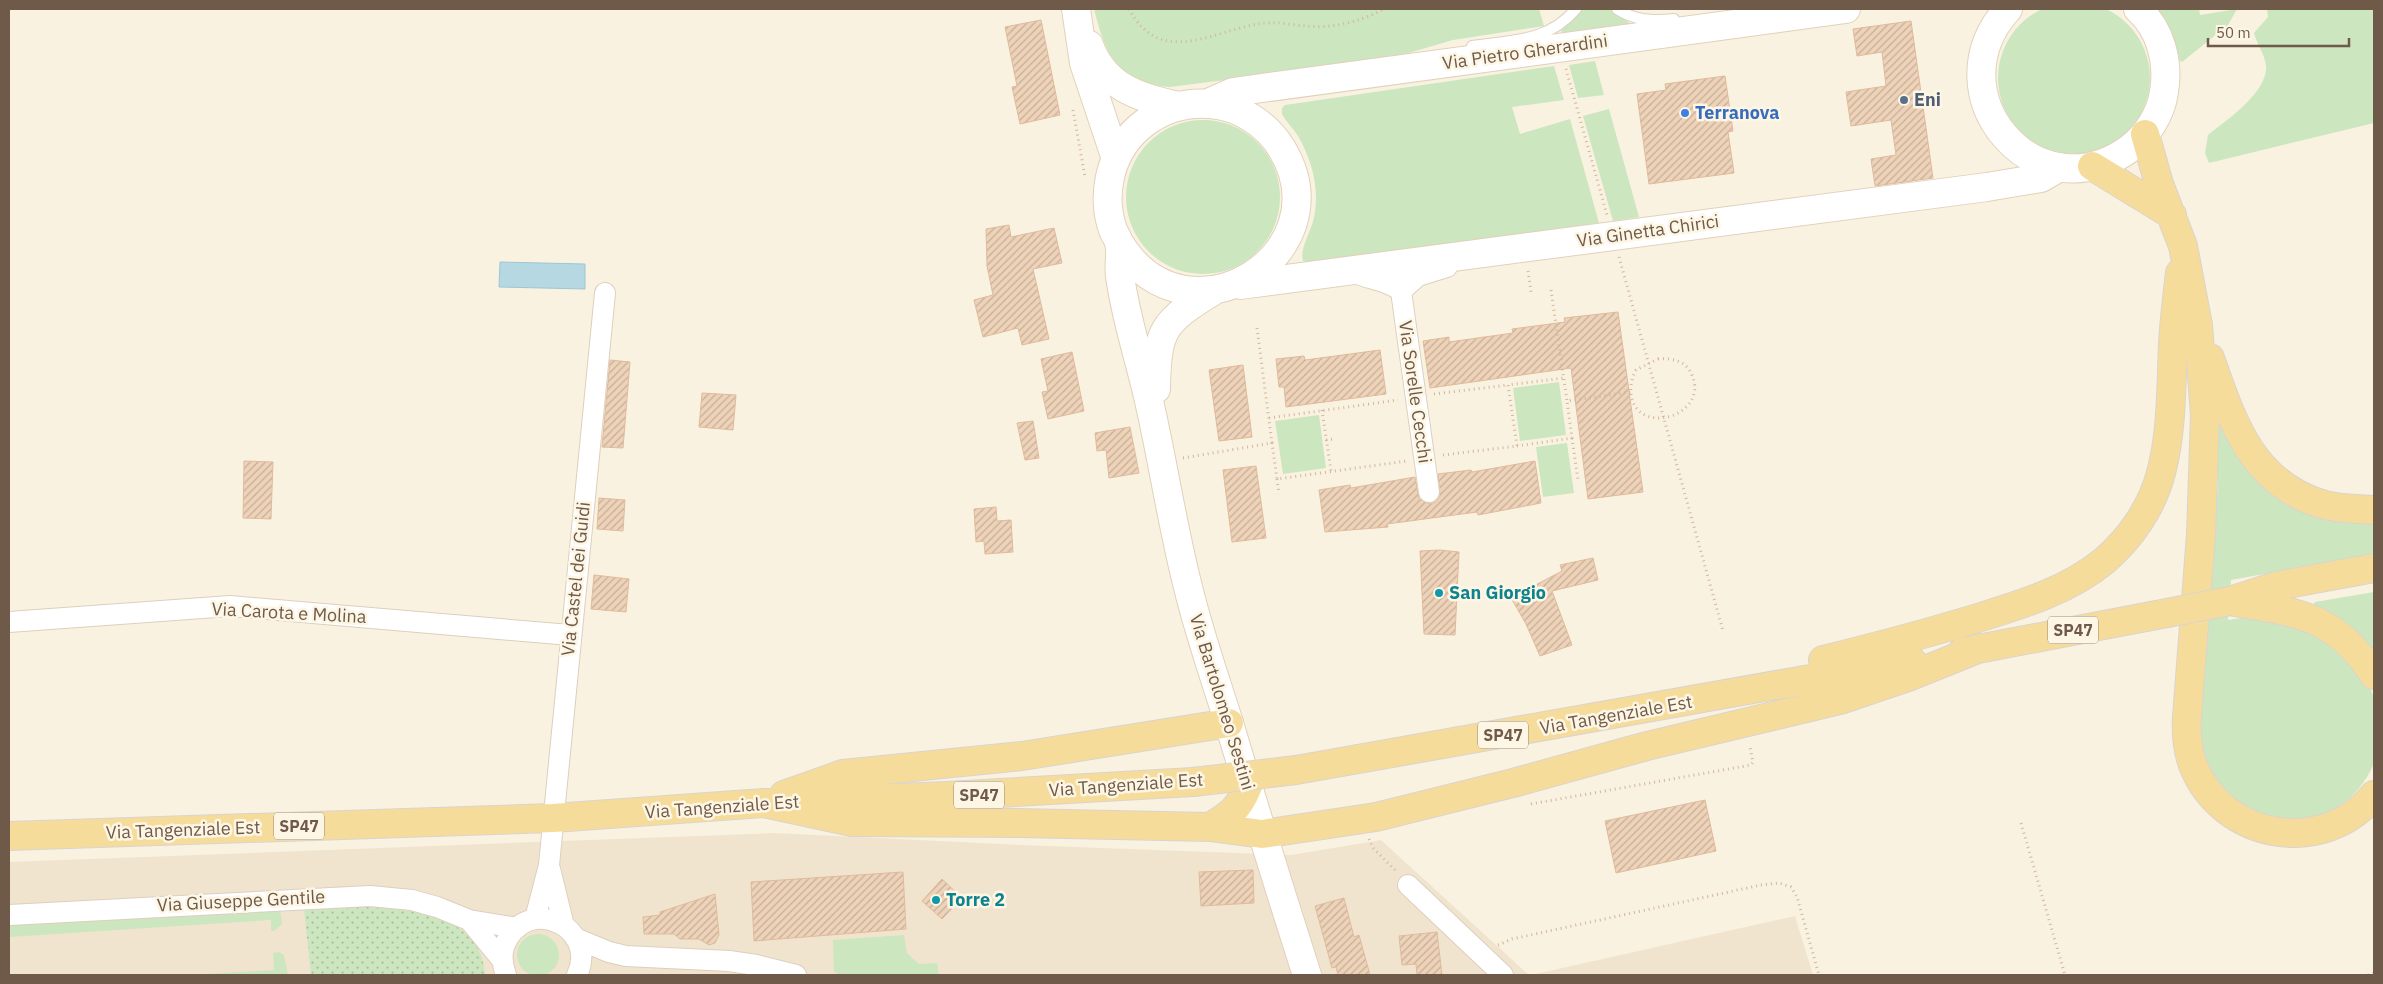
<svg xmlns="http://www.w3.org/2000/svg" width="2383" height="984" font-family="'IBM Plex Sans',sans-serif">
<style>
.residential{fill:#f1e4cf}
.grass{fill:#cce6c0}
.park{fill:url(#park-dots)}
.water{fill:#b6d8e2;stroke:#9dc6d3}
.building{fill:url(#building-hatch);stroke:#e0bb9b}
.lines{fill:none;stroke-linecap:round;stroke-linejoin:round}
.service-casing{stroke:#ddcfbd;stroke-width:12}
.minor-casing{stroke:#ddcfbd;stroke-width:22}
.secondary-casing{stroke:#e2d0bb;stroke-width:30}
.primary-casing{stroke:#dad4d0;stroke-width:30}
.path{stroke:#d2b69d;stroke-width:3;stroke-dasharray:1 4;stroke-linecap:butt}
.service{stroke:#fff;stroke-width:10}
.minor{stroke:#fff;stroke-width:20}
.secondary{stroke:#fff;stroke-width:28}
.primary{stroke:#f6dc9b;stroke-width:28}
.primary-bridge-casing{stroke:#dad4d0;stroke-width:30;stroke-linecap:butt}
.primary-bridge{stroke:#f6dc9b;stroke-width:28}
.service-dot{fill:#5c6f8a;stroke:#fef6e5;stroke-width:2}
.shop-dot{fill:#3f7fe0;stroke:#fef6e5;stroke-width:2}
.culture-dot{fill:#0f9aa8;stroke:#fef6e5;stroke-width:2}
.labels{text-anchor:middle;stroke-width:5;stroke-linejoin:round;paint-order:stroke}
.shield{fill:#fef6e5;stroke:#9a8978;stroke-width:1}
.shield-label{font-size:16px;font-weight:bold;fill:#6f5a49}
.street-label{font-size:18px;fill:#6f5a49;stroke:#fef6e5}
.service-label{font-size:18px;font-weight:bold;fill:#4e5e75;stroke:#fef6e5;text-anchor:start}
.shop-label{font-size:18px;font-weight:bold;fill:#366cbe;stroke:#fef6e5;text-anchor:start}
.culture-label{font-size:18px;font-weight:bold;fill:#0d838f;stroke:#fef6e5;text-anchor:start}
</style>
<defs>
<pattern id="park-dots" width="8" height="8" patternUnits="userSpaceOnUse" patternTransform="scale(1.25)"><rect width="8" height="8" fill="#cce6c0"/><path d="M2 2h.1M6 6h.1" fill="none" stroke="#aabd9e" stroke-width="1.8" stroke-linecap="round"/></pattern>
<pattern id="building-hatch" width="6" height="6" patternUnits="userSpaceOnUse" patternTransform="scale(1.25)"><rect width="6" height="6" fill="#eed3b9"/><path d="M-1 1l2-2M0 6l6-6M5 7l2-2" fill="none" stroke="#c5ae98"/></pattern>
</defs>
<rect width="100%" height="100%" fill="#faf2e0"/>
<path class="residential" d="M 774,833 L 1023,845 L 1291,855 L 1381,840 L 1529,975 L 9,975 L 9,862 Z
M 1795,916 L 1813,975 L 1531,975 Z"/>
<path class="grass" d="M1998 78a76 76 0 1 1 152 0a76 76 0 1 1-152 0Z
M 1094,9 L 1539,9 L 1544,26 L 1453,40 L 1388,59 L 1170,87 C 1117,83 1105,53 1094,9 Z
M 1581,9 L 1610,9 L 1631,24 L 1563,33 L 1561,31 Z
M 2156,9 L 2199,9 L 2200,15 L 2237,9 L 2228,25 L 2182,62 L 2180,61 C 2176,41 2169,25 2156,9 Z
M 2267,9 L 2374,9 L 2374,123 L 2209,163 L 2205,153 L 2208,135 C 2227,120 2268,92 2266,66 C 2265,54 2257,45 2254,33 L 2268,17 Z
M 1595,61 L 1604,95 L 1578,98 L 1569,65 Z
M 1554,66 L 1564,100 L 1512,107 L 1520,134 L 1570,119 L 1599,223 L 1315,265 L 1303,261 C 1299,249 1312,230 1314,217 C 1320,189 1312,160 1298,136 C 1293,128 1286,122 1282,114 L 1282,108 L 1285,105 Z
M 1609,109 L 1639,217 L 1613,221 L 1583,116 Z
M1126 197a77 77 0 1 1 154 0a77 77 0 1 1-154 0Z
M 1559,382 L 1566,435 L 1520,441 L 1513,388 Z
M 1319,415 L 1326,468 L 1283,474 L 1275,421 Z
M 2221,421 L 2243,457 L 2374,517 L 2374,554 L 2231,580 L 2228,620 L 2248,617 L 2321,631 L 2368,684 L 2373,695 L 2374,763 C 2342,840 2241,837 2207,765 C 2201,753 2201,739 2199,727 L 2218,485 L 2218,431 Z
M 1567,443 L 1574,493 L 1543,497 L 1536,447 Z
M 2374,592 L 2374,659 L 2312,606 L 2315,602 Z
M 280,909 L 282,924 L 274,931 L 271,931 L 271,920 L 9,937 L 9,924 Z
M517 955a21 21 0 1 1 42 0a21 21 0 1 1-42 0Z
M 904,935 L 907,953 L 919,964 L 937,963 L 939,975 L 841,975 L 834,972 L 833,940 Z
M 279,952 L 284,955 L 288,975 L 191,975 L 274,970 L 273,953 Z"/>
<path class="park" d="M 353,906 C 401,909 482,910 485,975 L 311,975 L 304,910 Z"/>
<path class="water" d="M 500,262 L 585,264 L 585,289 L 499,287 Z"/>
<path class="building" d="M 1041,20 L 1060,115 L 1020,124 L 1012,87 L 1017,86 L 1005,27 Z
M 1911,21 L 1933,178 L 1875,186 L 1871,159 L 1896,155 L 1891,120 L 1851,126 L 1846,92 L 1886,86 L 1882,52 L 1857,56 L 1853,29 Z
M 1725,76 L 1733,131 L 1728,132 L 1734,173 L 1649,184 L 1637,94 L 1666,90 L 1665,84 Z
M 1009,225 L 1011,237 L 1054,228 L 1062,263 L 1033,269 L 1049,339 L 1022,345 L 1018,328 L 983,337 L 974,300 L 993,295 L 987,266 L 986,229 Z
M 1618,312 L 1643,492 L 1588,499 L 1571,368 L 1430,388 L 1423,341 L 1449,337 L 1449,342 L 1513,333 L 1512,329 L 1565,322 L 1564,318 Z
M 1380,350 L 1386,394 L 1286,407 L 1284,387 L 1279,387 L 1276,359 L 1304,356 L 1305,360 Z
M 1072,352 L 1084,411 L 1048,419 L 1042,392 L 1048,391 L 1041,359 Z
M 610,360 L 630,362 L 623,448 L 602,447 Z
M 1243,365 L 1252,437 L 1219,441 L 1209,370 Z
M 702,393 L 736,395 L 733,430 L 699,427 Z
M 1033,421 L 1039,458 L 1025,460 L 1017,423 Z
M 1130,427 L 1139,473 L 1109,478 L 1106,450 L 1097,451 L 1095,433 Z
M 244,461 L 273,462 L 271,519 L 243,518 Z
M 1535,461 L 1541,503 L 1478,515 L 1477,512 L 1387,524 L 1388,527 L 1325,532 L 1319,490 L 1350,485 L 1351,488 L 1415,477 L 1419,499 L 1430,504 L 1436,502 L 1440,496 L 1438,474 L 1471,470 L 1472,472 Z
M 1256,466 L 1266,538 L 1232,542 L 1223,470 Z
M 599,498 L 625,500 L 623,531 L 597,529 Z
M 996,507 L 997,521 L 1011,520 L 1013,552 L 985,554 L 984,541 L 976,542 L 974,509 Z
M 1440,550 L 1459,552 L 1455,635 L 1424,634 L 1420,551 Z
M 1593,558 L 1598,580 L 1552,591 L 1572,645 L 1540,656 L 1526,624 L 1511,598 L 1562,571 L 1560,565 Z
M 594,575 L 629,579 L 626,612 L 591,609 Z
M 1705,800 L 1716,851 L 1616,873 L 1605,821 Z
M 1253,870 L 1254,903 L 1201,906 L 1199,872 Z
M 903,872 L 906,929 L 754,941 L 751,882 Z
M 942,879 L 962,898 L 942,919 L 922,901 Z
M 715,894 L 719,935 L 715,943 L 709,945 L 699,939 L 680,939 L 674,934 L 644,934 L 643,917 L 660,915 L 660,912 Z
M 1344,898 L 1354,937 L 1359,935 L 1370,975 L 1338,975 L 1336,967 L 1332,968 L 1315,906 Z
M 1437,932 L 1442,975 L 1417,975 L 1416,964 L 1402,965 L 1399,936 Z"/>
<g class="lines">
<g class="service-casing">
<path id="service" d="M 1617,9 C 1635,21 1653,21 1674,19
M 1472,46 C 1513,40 1548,42 1576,9"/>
</g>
<g class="minor-casing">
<path id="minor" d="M 1355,273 C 1371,280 1387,280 1401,291
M 1401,291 L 1429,492
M 1401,291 L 1418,276 L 1447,267
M 9,622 L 230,606 L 570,635
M 550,869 L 564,926
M 1408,885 L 1503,975
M 9,915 L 370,896 L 412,900 L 437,907 L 469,920 L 517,928
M 535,919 L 549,865 L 605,293
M 469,920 L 502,960
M 575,938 L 609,952 L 626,956 L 729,961 L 756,965 L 796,975
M 506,975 C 502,964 501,952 506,942 C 529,894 599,928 577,975"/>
</g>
<g class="secondary-casing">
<path id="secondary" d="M 1076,9 L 1084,63 L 1116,159
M 2008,9 C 1931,94 2036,216 2129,149 C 2147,136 2161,114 2164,92 C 2169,62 2161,30 2138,9
M 1089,45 C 1104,87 1139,98 1179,106
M 1206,104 L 1233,92 L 1846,9
M 1120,244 C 1187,352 1345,254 1282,149 C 1267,124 1239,106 1210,104 C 1163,100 1120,131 1110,177 C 1106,195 1107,213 1113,230 C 1115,235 1118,238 1119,243 C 1122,253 1118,265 1120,276 C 1125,314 1137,351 1146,388 C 1162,454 1171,521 1188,587 C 1199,633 1215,678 1229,723 C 1254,807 1280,891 1307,975
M 1240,285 L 1987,187 L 2041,178 L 2060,167
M 1156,389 C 1157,329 1163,322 1213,291"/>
</g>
<g class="primary-casing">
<path id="primary" d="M 2145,134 L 2159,184 L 2183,246 L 2198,325 L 2205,415 L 2201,534 L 2187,717 C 2186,733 2187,749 2193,765 C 2222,840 2324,857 2374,795
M 2092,166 L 2172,215
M 2210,358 C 2232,421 2252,485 2325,505 C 2341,509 2358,509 2374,510
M 2236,599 L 2276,586 L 2374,568
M 2229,601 C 2295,612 2335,614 2374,675
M 1962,652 L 2167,613
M 1823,660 C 1876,647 1929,633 1981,617 C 2023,604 2069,590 2104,561 C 2131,538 2152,507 2161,473 C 2172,432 2171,387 2173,345 C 2174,321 2177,297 2180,273
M 1296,770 L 1912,661
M 784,795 L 843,774 L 1022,756 L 1229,723
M 764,803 L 852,822 L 1019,823 L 1210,827 L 1262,834 L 1376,817 L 1513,783 L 1647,746 L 1840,700 L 1908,677 L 1980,648
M 1210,827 C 1230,815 1239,809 1248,786
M 9,836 L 553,818 L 764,803 L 947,796 L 1193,782"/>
</g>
<path class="path" d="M 1129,9 C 1163,71 1217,27 1266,23 C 1280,22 1294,25 1307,26 C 1334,29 1361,21 1384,9
M 1566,69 L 1607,215
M 1073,110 L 1085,177
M 1619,257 L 1723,631
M 1528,271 L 1531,292
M 1551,290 L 1567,401 L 1631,392
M 1257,328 L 1272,443
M 1658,359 C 1670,358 1685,360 1691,373 C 1712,415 1638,438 1631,395 C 1630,386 1632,377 1636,370 Z
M 1434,394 L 1508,385
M 1322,410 L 1331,471
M 1269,418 L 1398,400
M 1572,438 L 1578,480
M 1326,440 L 1333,439
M 1517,446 L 1572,438 L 1567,401
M 1443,455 L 1517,446 L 1508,385 L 1564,378
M 1183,458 L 1272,443 L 1277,479 L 1407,461
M 1277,479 L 1279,494
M 1531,804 L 1751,765 L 1753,762 L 1750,747
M 2021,823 L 2065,975
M 1369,839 L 1373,848 L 1397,872
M 1498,945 L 1512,939 L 1761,885 L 1779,883 L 1791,887 L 1797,897 L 1819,975
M 2368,975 L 2374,973"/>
<use href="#service" class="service"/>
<use href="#minor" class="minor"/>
<use href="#secondary" class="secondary"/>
<use href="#primary" class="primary"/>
<g class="primary-bridge-casing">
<path id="primary-bridge" d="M 2167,613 L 2229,601
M 1193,782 L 1296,770"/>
</g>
<use href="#primary-bridge" class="primary-bridge"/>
</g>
<circle class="service-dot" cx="1904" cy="100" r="5"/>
<circle class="shop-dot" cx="1685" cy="113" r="5"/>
<g class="culture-dot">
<circle cx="1439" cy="593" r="5"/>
<circle cx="936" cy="900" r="5"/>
</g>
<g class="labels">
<g class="shield">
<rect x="2048" y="616.5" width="50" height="27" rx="4"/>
<rect x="1478" y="721.5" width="50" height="27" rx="4"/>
<rect x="954" y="781.5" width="50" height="27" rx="4"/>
<rect x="274" y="812.5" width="50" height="27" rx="4"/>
</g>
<g class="shield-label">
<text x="2073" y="636">SP47</text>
<text x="1503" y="741">SP47</text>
<text x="979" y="801">SP47</text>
<text x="299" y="832">SP47</text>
</g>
<g class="street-label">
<text transform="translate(1525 52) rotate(-8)" y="6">Via Pietro Gherardini</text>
<text transform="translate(1648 231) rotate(-8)" y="6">Via Ginetta Chirici</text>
<text transform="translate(1415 392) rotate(82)" y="6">Via Sorelle Cecchi</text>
<text transform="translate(576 579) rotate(-84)" y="6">Via Castel dei Guidi</text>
<text transform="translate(289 613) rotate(3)" y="6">Via Carota e Molina</text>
<text transform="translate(1222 702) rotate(73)" y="6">Via Bartolomeo Sestini</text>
<text transform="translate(1616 715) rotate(-10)" y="6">Via Tangenziale Est</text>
<text transform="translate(1126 785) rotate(-4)" y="6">Via Tangenziale Est</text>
<text transform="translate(722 807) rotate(-4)" y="6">Via Tangenziale Est</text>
<text transform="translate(183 830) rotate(-2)" y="6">Via Tangenziale Est</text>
<text transform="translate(241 901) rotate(-3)" y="6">Via Giuseppe Gentile</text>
</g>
<g class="service-label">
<text x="1914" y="106">Eni</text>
</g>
<g class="shop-label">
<text x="1695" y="119">Terranova</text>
</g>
<g class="culture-label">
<text x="1449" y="599">San Giorgio</text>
<text x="946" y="906">Torre 2</text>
</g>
</g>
<rect width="2383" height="984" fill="none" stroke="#6f5a49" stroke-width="20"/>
<path d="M2208 38v8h141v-8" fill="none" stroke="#6f5a49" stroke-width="2.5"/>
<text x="2216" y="38" font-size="15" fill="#6f5a49" stroke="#fef6e5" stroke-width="4" paint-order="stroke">50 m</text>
</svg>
